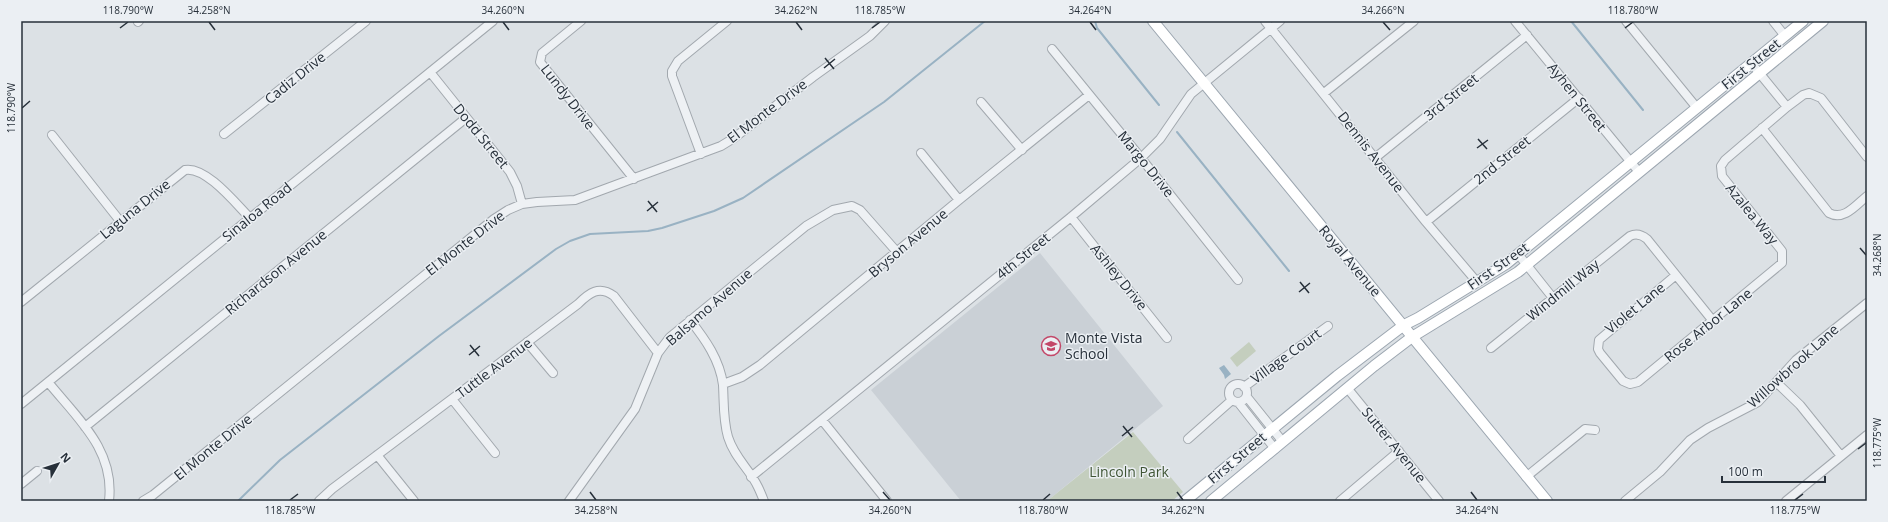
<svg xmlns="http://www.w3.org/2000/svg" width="1888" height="522" font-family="'Open Sans',sans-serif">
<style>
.built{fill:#cad0d6}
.green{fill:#c4cebe}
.water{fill:#99b2c3}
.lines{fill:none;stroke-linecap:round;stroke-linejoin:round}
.stream{stroke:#99b2c3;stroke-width:2}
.minor-casing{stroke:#a2a8ae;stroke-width:10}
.major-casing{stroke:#9ca6b0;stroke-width:12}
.minor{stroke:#eef1f4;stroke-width:8}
.major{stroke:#fff;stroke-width:10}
.ticks{fill:none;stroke:#27303a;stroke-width:1.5}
.labels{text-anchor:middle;stroke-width:3;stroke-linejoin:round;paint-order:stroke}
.street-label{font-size:14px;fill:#27303a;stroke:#ebeff3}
.poi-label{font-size:14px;fill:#27303a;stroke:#ebeff3;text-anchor:start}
.park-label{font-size:14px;fill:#3f5535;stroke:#ebeff3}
.neatline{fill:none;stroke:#27303a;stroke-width:1.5}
.ticks-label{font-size:10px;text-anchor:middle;fill:#27303a}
</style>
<rect width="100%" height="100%" fill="#dce1e5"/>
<path class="built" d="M 1040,253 L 1163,406 L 1047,501 L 961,501 L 871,390 Z"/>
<path class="green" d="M 1249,342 L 1256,351 L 1237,367 L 1230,358 Z
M 1133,432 L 1183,492 L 1172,501 L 1047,501 Z"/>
<path class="water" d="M 1224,365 L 1231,374 L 1225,379 L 1224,375 L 1219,368 Z"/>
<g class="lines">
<path class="stream" d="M 1095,21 L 1097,28 L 1159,105
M 1571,21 L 1643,110
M 1177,132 L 1289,271
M 238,501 L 280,460 L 439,336 L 556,249 L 570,241 L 590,234 L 648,231 L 662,228 L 714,211 L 743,198 L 884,102 L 985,21"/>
<g class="minor-casing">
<path id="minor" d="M 581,21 L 542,53 L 540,62 L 634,179
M 1265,21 L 1426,222 L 1477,282
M 1515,21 L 1639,172
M 1626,21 L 1697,108
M 1773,21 L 1785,36
M 138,22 L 139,21
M 1052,49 L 1141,158 L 1238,280
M 1752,64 L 1787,107
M 430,72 L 510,172 L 517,186 L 522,204
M 1324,93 L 1414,21
M 981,102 L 1022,150
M 1762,128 L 1829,213 C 1844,221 1856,205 1867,196
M 224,134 L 366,21
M 52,135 L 120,221
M 921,153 L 959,200
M 701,154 L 672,76 L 672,71 L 678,61 L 727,21
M 1375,158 L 1527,35
M 1071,217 L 1167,338
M 1426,222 L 1579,98
M 1518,254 L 1553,298
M 1676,275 L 1599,340 L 1598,349 L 1600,353 L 1623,381 L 1630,384 L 1638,382 L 1782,263 L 1782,251 L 1722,176 L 1721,166 L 1725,160 L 1787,107 L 1803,95 L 1809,93 L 1821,98 L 1867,157
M 21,302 L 185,170 C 206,166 236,204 250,218
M 690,320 C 705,339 720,360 723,385 C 724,403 723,420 728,437 C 735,459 749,468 758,487 C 760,491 762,496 764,501
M 527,342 L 553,373
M 1491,348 L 1630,236 C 1636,233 1641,234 1647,239 L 1713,321
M 48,382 C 78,419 115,450 109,501
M 1776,382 L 1800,405 L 1841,456
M 723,384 L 742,377 L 760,365 L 959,200 L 1089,95
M1229 393a9 9 0 1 1 18 0a9 9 0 1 1-18 0Z
M 1244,387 L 1328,326
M 1348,389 L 1439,501
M 1247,397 L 1283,442
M 452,399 L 495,453
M 1238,402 L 1275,449
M 21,404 L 493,21
M 822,420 L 887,501
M 85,427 L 466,118
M 1188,439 L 1232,400
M 377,455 L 414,501
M 751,477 L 1071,217 L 1141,158 L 1160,139 L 1191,94 L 1280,21
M 1526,477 L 1585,429 L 1595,430
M 21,484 L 37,471
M 143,501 L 153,495 L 494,219 L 508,210 L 522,204 L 537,202 L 575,200 L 721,146 L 734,138 L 813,77 L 870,36 L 885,21
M 319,501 L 332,489 L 578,304 C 589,293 599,285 614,296 L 658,353
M 569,501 L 635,409 L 658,353 L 670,337 L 806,226 L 833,210 L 852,206 L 860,210 L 897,252
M 1340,501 L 1399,451
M 1625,501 L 1660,472 L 1690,440 L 1708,428 L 1758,402 L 1796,360 L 1867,303
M 1786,501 L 1867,435"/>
</g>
<g class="major-casing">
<path id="major" d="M 1153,21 L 1547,501
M 1185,501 L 1337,376 L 1404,325 L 1418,318 L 1506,264 L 1803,21
M 1211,501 L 1374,366 L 1412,337 L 1518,272 L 1823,21"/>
</g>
<use href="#minor" class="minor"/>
<use href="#major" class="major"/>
</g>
<path class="ticks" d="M 209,22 L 215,30M 503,22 L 509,30M 796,22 L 802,30M 1090,22 L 1096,30M 1383,22 L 1390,30M 120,28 L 128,22M 872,28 L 880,22M 1625,28 L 1633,22M 825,58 L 834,69M 824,68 L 835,59M 22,108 L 30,101M 1478,139 L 1487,149M 1477,148 L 1488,140M 648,201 L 657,212M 647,211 L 658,202M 1860,248 L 1866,255M 1300,282 L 1309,293M 1299,292 L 1310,283M 470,345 L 479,356M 469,355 L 480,346M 1123,426 L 1132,437M 1122,436 L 1133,427M 1858,449 L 1866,443M 590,492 L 596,500M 883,492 L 890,500M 1177,492 L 1183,500M 1471,492 L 1477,500M 290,500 L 298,494M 1043,500 L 1050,494M 1795,500 L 1803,494"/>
<defs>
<g id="school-ring" transform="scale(1)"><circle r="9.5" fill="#ebeff3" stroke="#c34869" stroke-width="1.5"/><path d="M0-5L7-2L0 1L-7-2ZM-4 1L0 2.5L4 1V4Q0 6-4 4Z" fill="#c34869"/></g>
</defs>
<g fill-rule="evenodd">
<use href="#school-ring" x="1051" y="346"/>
</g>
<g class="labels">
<g class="street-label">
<text transform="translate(1751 64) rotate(-39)" y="5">First Street</text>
<text transform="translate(295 78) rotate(-39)" y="5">Cadiz Drive</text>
<text transform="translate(568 97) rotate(52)" y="5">Lundy Drive</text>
<text transform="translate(1451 97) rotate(-39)" y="5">3rd Street</text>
<text transform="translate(1577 97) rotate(51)" y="5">Ayhen Street</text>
<text transform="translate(767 111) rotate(-37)" y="5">El Monte Drive</text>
<text transform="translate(481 136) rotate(51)" y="5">Dodd Street</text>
<text transform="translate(1371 152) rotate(52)" y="5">Dennis Avenue</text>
<text transform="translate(1502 160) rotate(-39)" y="5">2nd Street</text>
<text transform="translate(1146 164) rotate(51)" y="5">Margo Drive</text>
<text transform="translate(135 209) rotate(-39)" y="5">Laguna Drive</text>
<text transform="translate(257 212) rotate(-39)" y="5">Sinaloa Road</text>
<text transform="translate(1752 214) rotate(51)" y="5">Azalea Way</text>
<text transform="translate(465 243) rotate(-38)" y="5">El Monte Drive</text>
<text transform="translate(908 243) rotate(-40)" y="5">Bryson Avenue</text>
<text transform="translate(1023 256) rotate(-39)" y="5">4th Street</text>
<text transform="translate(1350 261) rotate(50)" y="5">Royal Avenue</text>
<text transform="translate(1498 266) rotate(-35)" y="5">First Street</text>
<text transform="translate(276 272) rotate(-39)" y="5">Richardson Avenue</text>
<text transform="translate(1119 277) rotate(51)" y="5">Ashley Drive</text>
<text transform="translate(1563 290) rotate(-39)" y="5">Windmill Way</text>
<text transform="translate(709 307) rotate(-41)" y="5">Balsamo Avenue</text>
<text transform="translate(1635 308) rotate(-39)" y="5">Violet Lane</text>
<text transform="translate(1708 325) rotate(-39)" y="5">Rose Arbor Lane</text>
<text transform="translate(1286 356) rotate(-36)" y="5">Village Court</text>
<text transform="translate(1793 366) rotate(-42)" y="5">Willowbrook Lane</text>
<text transform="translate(494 368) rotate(-37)" y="5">Tuttle Avenue</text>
<text transform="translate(1394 445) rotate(51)" y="5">Sutter Avenue</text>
<text transform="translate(213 447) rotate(-39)" y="5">El Monte Drive</text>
<text transform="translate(1237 458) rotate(-40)" y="5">First Street</text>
</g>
<g class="poi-label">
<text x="1065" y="343">Monte Vista<tspan x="1065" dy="16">School</tspan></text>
</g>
<g class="park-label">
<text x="1129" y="477">Lincoln Park</text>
</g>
</g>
<rect width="1888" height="522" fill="none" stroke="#ebeff3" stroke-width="44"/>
<g transform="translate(58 464) rotate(51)" stroke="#ebeff3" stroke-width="3" paint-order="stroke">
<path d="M0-3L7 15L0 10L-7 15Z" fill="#27303a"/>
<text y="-6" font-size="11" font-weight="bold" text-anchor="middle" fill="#27303a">N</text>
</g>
<path d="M1722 476v6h103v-6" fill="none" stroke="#27303a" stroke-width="2"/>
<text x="1728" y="476" font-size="12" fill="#27303a" stroke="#ebeff3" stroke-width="3" paint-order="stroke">100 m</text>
<rect x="22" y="22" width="1844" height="478" class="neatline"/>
<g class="ticks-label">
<text x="128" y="14">118.790°W</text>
<text x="209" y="14">34.258°N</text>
<text x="503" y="14">34.260°N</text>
<text x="796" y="14">34.262°N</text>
<text x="880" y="14">118.785°W</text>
<text x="1090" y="14">34.264°N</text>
<text x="1383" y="14">34.266°N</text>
<text x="1633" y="14">118.780°W</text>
<text transform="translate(11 108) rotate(-90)" y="4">118.790°W</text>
<text transform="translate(1877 255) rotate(-90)" y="4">34.268°N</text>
<text transform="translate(1877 443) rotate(-90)" y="4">118.775°W</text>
<text x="290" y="514">118.785°W</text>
<text x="596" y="514">34.258°N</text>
<text x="890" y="514">34.260°N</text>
<text x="1043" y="514">118.780°W</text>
<text x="1183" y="514">34.262°N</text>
<text x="1477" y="514">34.264°N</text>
<text x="1795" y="514">118.775°W</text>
</g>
</svg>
